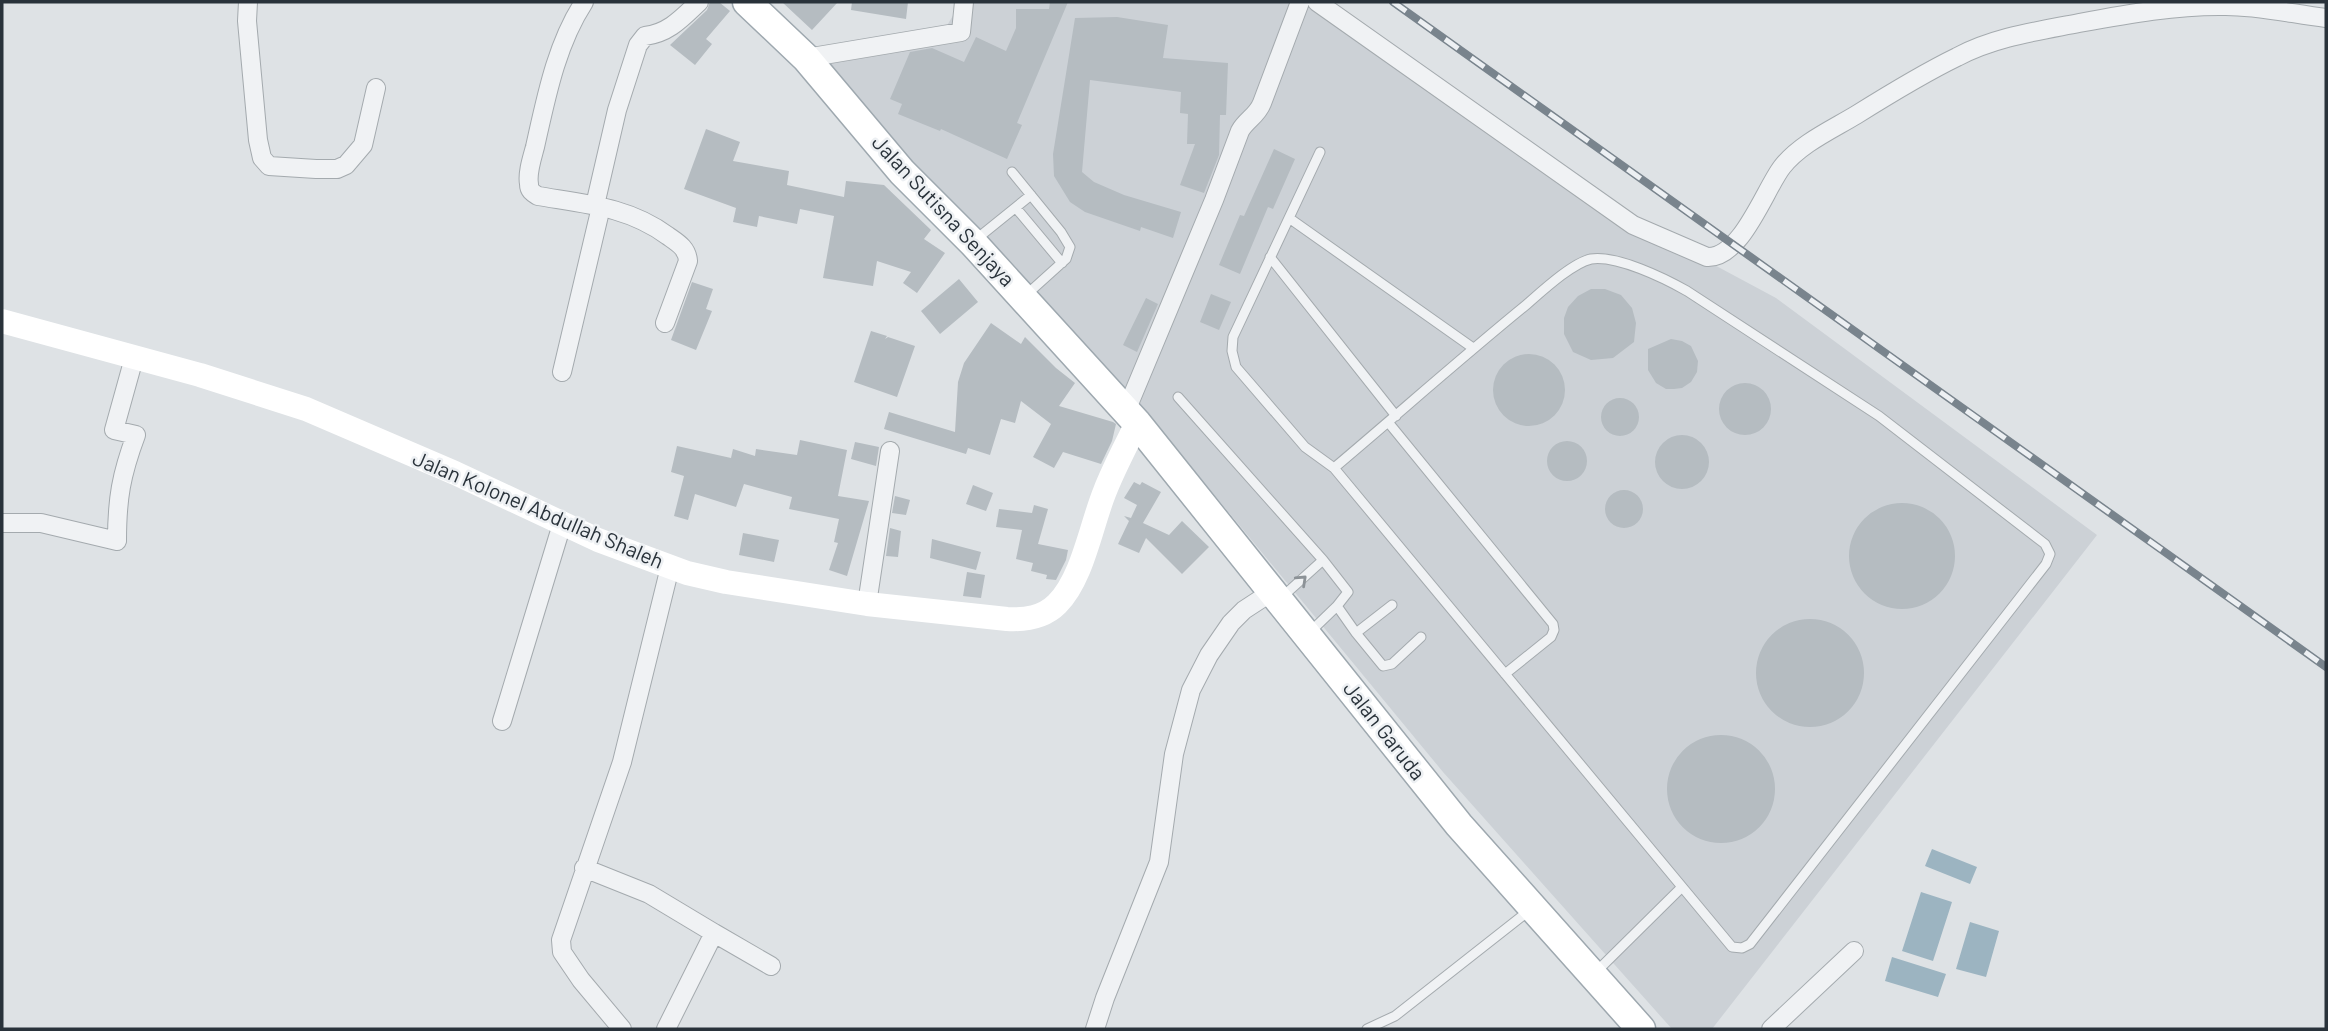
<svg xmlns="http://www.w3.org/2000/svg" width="2328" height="1031" font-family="Barlow,sans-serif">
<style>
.built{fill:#ccd1d6}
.water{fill:#9cb4c1}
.building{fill:#b5bcc1}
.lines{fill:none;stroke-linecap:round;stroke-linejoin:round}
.lane-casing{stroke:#a4aaae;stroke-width:11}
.street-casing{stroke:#a4aaae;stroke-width:20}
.primary-casing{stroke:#9ea8af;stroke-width:31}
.lane{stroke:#f0f2f4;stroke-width:9}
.street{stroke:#f0f2f4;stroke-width:18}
.secondary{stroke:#fff;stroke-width:24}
.primary{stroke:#fff;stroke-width:28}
.rail-casing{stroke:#79848d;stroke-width:8}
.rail{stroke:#edf0f3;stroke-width:5;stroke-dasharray:16;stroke-linecap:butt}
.oneway{stroke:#8c9297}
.labels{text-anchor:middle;stroke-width:5;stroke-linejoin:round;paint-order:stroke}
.street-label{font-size:21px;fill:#29323a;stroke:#edf0f3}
</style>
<rect width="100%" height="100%" fill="#dee2e5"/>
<path class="built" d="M 961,2 L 1295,2 L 1124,401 L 821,61 L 942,34 Z
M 1304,2 L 1309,2 L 1637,231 L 1707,261 L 1776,298 L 2097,535 L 1712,1029 L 1672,1029 L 1443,772 L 1136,400 Z"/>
<path class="water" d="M 1932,849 L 1977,867 L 1970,884 L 1925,866 Z
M 1921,892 L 1952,902 L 1933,961 L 1902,951 Z
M 1970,922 L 1999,931 L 1986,977 L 1956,969 Z
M 1892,957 L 1946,974 L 1938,997 L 1885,981 Z"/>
<path class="building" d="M 710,2 L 719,2 L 730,11 L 706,39 L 712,44 L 695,65 L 670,45 L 707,10 Z
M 782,2 L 838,2 L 812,30 Z
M 852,2 L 908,2 L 906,19 L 851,10 Z
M 1050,2 L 1068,2 L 1017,123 L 1022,125 L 1007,159 L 941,129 L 940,131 L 898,114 L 902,104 L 890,99 L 910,52 L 932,48 L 964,62 L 976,37 L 1006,51 L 1016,28 L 1016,9 L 1049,9 Z
M 1117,17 L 1168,25 L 1163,58 L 1228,63 L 1226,115 L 1220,115 L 1219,155 L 1204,193 L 1180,185 L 1195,144 L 1187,144 L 1188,114 L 1180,113 L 1181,92 L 1090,80 L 1082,172 L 1094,182 L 1124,195 L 1181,212 L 1173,238 L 1141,227 L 1140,231 L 1085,212 L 1070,202 L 1054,176 L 1053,154 L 1075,18 Z
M 706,129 L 740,142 L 733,161 L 789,171 L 787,185 L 844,197 L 846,181 L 884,185 L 931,230 L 924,239 L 945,253 L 917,293 L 903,283 L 911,272 L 877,261 L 873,286 L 823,278 L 834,216 L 800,209 L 797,224 L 759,216 L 757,227 L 733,222 L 736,208 L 684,189 Z
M 1274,149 L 1295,159 L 1273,209 L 1268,207 L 1240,274 L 1219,265 L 1240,215 L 1244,216 Z
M 959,279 L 978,302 L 940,334 L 921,311 Z
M 692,282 L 713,289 L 706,309 L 712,311 L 696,350 L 671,340 Z
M 1605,289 L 1621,295 L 1632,308 L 1636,323 L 1634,342 L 1613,358 L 1591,360 L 1573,352 L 1564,334 L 1564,318 L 1568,307 L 1578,296 L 1591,289 Z
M 1211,294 L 1231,302 L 1219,330 L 1200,322 Z
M 1146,298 L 1158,304 L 1137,352 L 1123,345 Z
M 991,323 L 1021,344 L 1025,337 L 1056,368 L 1075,383 L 1059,406 L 1113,422 L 1116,424 L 1112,441 L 1101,464 L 1063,452 L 1054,468 L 1033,457 L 1051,424 L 1021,401 L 1015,423 L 1001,419 L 990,455 L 968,448 L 966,454 L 884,429 L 889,412 L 955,432 L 958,382 L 964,363 Z
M 871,331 L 887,336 L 885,339 L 888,337 L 915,346 L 897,397 L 854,382 Z
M 1671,339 L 1682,341 L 1691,346 L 1698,361 L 1697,372 L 1691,382 L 1682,388 L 1674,389 L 1666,389 L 1656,383 L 1648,370 L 1648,349 Z
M1493 390a36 36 0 1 1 72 0a36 36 0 1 1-72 0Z
M1719 409a26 26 0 1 1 52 0a26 26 0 1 1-52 0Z
M1601 417a19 19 0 1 1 38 0a19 19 0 1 1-38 0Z
M1655 462a27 27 0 1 1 54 0a27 27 0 1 1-54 0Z
M 800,440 L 847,450 L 838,496 L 869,501 L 847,576 L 829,570 L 838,543 L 834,542 L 839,519 L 789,509 L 792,497 L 744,484 L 736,507 L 695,494 L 688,520 L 674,516 L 684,476 L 671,472 L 677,446 L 731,458 L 733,449 L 755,456 L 756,449 L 797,455 Z
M1547 461a20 20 0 1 1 40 0a20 20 0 1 1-40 0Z
M 855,442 L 879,447 L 876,466 L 851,459 Z
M 1134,482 L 1140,485 L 1142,482 L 1161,492 L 1143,523 L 1169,535 L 1182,521 L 1209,547 L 1182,574 L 1146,538 L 1139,553 L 1118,544 L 1129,521 L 1124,516 L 1131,518 L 1137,505 L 1124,498 Z
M 973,485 L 993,493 L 986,511 L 966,504 Z
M1605 509a19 19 0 1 1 38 0a19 19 0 1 1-38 0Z
M 895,496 L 910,500 L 906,515 L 892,513 Z
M1849 556a53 53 0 1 1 106 0a53 53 0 1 1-106 0Z
M 1034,505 L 1048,509 L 1038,544 L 1068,550 L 1066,560 L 1056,580 L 1046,579 L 1047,575 L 1031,571 L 1033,563 L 1016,559 L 1022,530 L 996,527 L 999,509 L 1032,513 Z
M 890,528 L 901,531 L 898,557 L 886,556 Z
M 743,533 L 779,540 L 774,562 L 739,555 Z
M 932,539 L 981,552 L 976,570 L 930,558 Z
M 967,572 L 985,575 L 981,598 L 963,596 Z
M1756 673a54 54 0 1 1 108 0a54 54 0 1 1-108 0Z
M1667 789a54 54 0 1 1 108 0a54 54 0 1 1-108 0Z"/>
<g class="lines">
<g class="lane-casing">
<path id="lane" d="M 1320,152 L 1233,337 L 1232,351 L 1236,367 L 1305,447 L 1334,468 L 1732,947 L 1742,948 L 1750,944 L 2046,564 L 2050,554 L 2045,544 L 1879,416 L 1687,291 C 1664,278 1617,255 1591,259 C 1572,263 1541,292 1526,305 C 1461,358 1398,414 1334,468
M 1012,172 L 1061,232 L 1070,247 L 1066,259 L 1025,296
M 1016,208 L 1062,263
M 1289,218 L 1473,348
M 974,241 L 1031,195
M 1270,257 L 1396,416
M 1178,397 L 1323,560 L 1348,592 L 1337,606 L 1309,633
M 1388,422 L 1553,624 L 1554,630 L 1551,637 L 1505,674
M 1281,598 L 1323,560
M 1337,606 L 1356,633 L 1383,666 L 1392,664 L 1421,637
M 1356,633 L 1392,605
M 1596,972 L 1682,887
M 1367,1029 L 1395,1016 L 1531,909"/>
</g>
<g class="street-casing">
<path id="street" d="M 248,2 L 247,21 L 258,140 L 262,158 L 269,166 L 316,169 L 337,169 L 346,165 L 363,145 L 376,88
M 584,2 C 556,45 546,98 535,147 C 532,158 527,173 529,184 C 529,191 533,193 538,196 C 586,204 629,207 668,236 C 678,243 687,248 688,261 L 665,323
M 1317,2 L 1633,225 L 1707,257 C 1741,259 1765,189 1782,167 C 1800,144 1831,130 1856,115 C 1888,95 1922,74 1957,57 C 1994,37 2038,31 2079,23 C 2128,14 2177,5 2226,6 C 2259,6 2293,14 2326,18
M 806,58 L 961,32 L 964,2
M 595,205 L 617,110 L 638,45 L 645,36 C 669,33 682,18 699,2
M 562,372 L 601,207
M 1126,411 L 1214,200 L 1240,131 C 1246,120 1257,116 1262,103 L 1300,2
M 2,523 L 41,523 L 117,541 C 117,499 121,475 136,435 L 114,430 L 134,358
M 867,604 L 890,451
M 502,721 L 562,524
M 584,868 L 649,894 L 714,933
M 622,1029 L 581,980 L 562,952 L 561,940 L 622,762 L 670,567
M 666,1029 L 714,933 L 771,966
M 1095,1029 L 1105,998 L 1159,862 L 1174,754 L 1191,690 L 1209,655 L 1231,623 L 1244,610 L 1273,591
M 1771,1029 L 1854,951"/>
</g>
<g class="primary-casing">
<path id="primary" d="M 747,2 L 806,58 L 902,172 L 973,243 L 1137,423 L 1459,825 L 1641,1029"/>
</g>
<use href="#lane" class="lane"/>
<use href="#street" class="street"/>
<path class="secondary" d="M 2,321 L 200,375 L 306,409 L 455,473 L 598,540 L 687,573 L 726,582 L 867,604 L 1007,619 C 1025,620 1043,618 1057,604 C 1083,578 1091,525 1105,491 C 1114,468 1126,446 1137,423"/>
<use href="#primary" class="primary"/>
<g class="rail-casing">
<path id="rail" d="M 1393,2 L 2326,667"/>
</g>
<use href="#rail" class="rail"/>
</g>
<defs><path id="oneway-chevron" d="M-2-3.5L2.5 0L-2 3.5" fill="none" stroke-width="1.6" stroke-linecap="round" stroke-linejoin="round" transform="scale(1.75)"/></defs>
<use class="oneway" href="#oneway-chevron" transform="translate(1302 580) rotate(-43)"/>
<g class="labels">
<g class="street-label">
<text transform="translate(943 211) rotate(47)" y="7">Jalan Sutisna Senjaya</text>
<text transform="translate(538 510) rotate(23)" y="7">Jalan Kolonel Abdullah Shaleh</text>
<text transform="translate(1384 731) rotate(52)" y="7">Jalan Garuda</text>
</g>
</g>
<rect width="2328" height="1031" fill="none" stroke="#29323a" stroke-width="7"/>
</svg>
